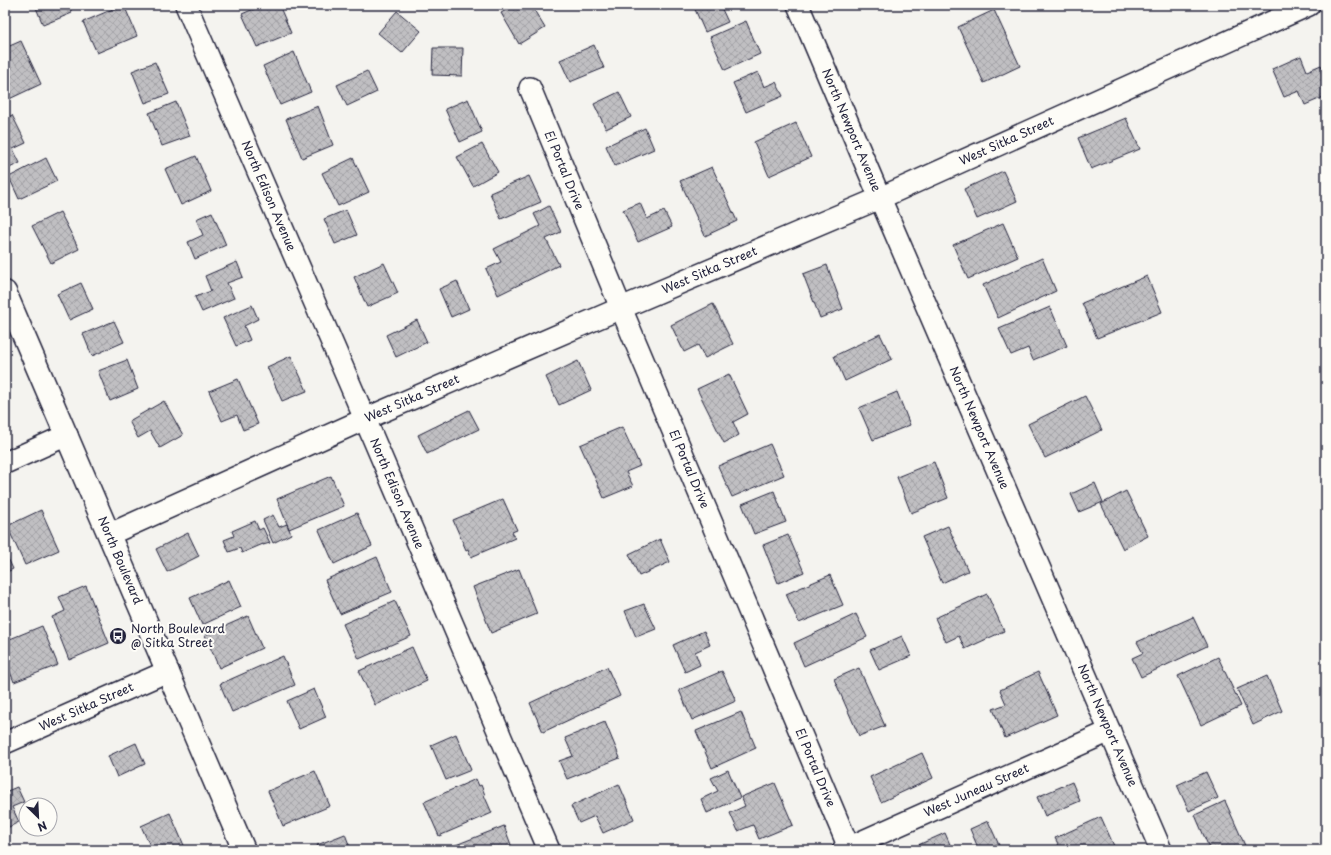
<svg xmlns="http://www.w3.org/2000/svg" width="1331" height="855" font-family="'Playpen Sans',sans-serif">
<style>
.building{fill:url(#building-cross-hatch);stroke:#22223b}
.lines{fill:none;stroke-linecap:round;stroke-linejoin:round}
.minor-casing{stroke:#22223b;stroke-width:24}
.tertiary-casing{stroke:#22223b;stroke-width:25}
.minor{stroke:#fdfcf7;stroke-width:21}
.tertiary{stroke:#fdfcf7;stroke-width:22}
.labels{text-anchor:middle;stroke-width:4;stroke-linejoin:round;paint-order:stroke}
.street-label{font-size:12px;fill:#22223b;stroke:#fdfcf7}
.poi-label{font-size:12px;fill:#22223b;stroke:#fdfcf7;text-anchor:start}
</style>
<defs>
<pattern id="building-cross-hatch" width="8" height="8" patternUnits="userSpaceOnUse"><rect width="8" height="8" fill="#c0bfc2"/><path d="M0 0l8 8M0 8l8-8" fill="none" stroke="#a5a4a8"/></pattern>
</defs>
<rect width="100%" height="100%" fill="#f4f3ef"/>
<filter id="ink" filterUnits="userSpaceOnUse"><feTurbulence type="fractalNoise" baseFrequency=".025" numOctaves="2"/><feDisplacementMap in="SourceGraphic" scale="8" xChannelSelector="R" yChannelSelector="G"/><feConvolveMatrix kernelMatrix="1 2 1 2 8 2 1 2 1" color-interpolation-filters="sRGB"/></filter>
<g filter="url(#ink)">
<path class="building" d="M 35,5 L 52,5 L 52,7 L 57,5 L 69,5 L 72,13 L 43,25 Z
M 122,5 L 124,5 L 137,36 L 97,53 L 83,22 Z
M 263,5 L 279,5 L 291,33 L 257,47 L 242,14 Z
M 515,5 L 531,5 L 545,28 L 519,44 L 501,13 Z
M 693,5 L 720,5 L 728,22 L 705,32 Z
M 994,10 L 1020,66 L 984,83 L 958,27 Z
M 397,11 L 421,31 L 402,53 L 378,33 Z
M 746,21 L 760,54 L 725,70 L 710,37 Z
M 21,41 L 41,84 L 5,101 L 5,48 Z
M 594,45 L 604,68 L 570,82 L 560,60 Z
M 433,48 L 463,48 L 462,76 L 432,75 Z
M 294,52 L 311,92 L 280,105 L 263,66 Z
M 1301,56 L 1307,71 L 1321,65 L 1326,77 L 1326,96 L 1305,105 L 1299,91 L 1284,97 L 1272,69 Z
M 155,62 L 169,94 L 145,103 L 132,71 Z
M 367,71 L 377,92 L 347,106 L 337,85 Z
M 758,72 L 764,87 L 776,82 L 783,96 L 746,112 L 733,83 Z
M 619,92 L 631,117 L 606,129 L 594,104 Z
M 468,99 L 482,132 L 460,142 L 445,109 Z
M 176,102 L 190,136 L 162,146 L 149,113 Z
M 318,106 L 333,145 L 302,158 L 286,119 Z
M 12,115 L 26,143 L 13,149 L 20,163 L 5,170 L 5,119 Z
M 1126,118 L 1140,149 L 1091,169 L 1078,138 Z
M 796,123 L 811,157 L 769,176 L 754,142 Z
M 645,128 L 654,149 L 615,166 L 606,146 Z
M 482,144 L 498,172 L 473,186 L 457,157 Z
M 196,156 L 211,191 L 181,205 L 165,169 Z
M 46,158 L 57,181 L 19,199 L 9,177 Z
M 353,158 L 369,192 L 338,206 L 322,173 Z
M 712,167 L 737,221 L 705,236 L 680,181 Z
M 1003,171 L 1017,201 L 977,219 L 964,189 Z
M 529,176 L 541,202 L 501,219 L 490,193 Z
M 640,203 L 647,219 L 664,211 L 672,227 L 638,242 L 623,210 Z
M 549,206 L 561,232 L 546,239 L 559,265 L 498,295 L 486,269 L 501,262 L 494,249 L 540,226 L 534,214 Z
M 346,210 L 357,235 L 335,244 L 324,219 Z
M 60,212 L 79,249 L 51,263 L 32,226 Z
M 212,212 L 226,245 L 195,259 L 188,242 L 203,235 L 196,219 Z
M 1003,223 L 1018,257 L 968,279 L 953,245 Z
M 1042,258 L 1056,291 L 998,318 L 983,285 Z
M 237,262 L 243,277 L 227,283 L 234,298 L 202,312 L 195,297 L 211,291 L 205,276 Z
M 384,263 L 398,293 L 367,307 L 354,277 Z
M 827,265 L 843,309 L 820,318 L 803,274 Z
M 1147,276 L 1162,312 L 1097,338 L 1082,303 Z
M 457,281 L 469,309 L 451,317 L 439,289 Z
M 81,283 L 93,309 L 69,320 L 57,294 Z
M 713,304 L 733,344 L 705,358 L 698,345 L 684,352 L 671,325 Z
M 252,305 L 258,319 L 244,326 L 250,340 L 236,346 L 223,318 Z
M 1050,307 L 1067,346 L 1033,360 L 1028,348 L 1011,355 L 999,329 Z
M 417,320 L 427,342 L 396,357 L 386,335 Z
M 114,321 L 124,342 L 92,356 L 83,334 Z
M 880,334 L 892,359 L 845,381 L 834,356 Z
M 291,356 L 307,391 L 282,401 L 267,367 Z
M 127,360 L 138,389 L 110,401 L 98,371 Z
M 578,361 L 591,390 L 559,405 L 546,377 Z
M 729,374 L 748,414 L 733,422 L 739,435 L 724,443 L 697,389 Z
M 238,379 L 258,424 L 243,430 L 237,415 L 222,421 L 209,391 Z
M 897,392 L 910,425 L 873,440 L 859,408 Z
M 1085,396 L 1102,430 L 1045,458 L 1028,424 Z
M 164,401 L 183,435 L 160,448 L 150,431 L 138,438 L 129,421 Z
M 469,410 L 479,429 L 427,454 L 418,435 Z
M 622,427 L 640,466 L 626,472 L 633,486 L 604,498 L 580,445 Z
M 770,444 L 784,475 L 732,497 L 718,466 Z
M 934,462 L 948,498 L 911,513 L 897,477 Z
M 331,476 L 344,506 L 289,529 L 277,499 Z
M 1095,483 L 1103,502 L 1079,512 L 1071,494 Z
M 774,491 L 786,522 L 754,534 L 742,504 Z
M 1126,491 L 1148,536 L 1123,549 L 1101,504 Z
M 503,499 L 517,530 L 512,532 L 515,538 L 471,557 L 468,549 L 466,550 L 453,520 Z
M 41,510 L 59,550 L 25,565 L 7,526 Z
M 357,513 L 372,546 L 334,564 L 319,530 Z
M 273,515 L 279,527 L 287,524 L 291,534 L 273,543 L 263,520 Z
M 255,521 L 259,530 L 263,528 L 270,543 L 263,545 L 263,544 L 242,553 L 240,548 L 229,552 L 224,540 L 234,536 L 232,531 Z
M 948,526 L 968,571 L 942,583 L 922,537 Z
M 188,533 L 199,556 L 167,572 L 156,549 Z
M 788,535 L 804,572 L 778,583 L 763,545 Z
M 660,539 L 670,562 L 639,576 L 629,554 Z
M 5,552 L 13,569 L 5,573 Z
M 377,557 L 392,592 L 340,614 L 325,580 Z
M 519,569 L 537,614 L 491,633 L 473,587 Z
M 830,575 L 843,605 L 799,623 L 786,594 Z
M 229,580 L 241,607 L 202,625 L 190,598 Z
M 86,586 L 109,643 L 69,660 L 52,617 L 65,611 L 59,597 Z
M 987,594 L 1004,631 L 965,649 L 959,636 L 946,642 L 935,618 Z
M 395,601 L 411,636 L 359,659 L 343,624 Z
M 644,604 L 656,629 L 636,637 L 625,611 Z
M 856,614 L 867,637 L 804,666 L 794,643 Z
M 248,616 L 262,648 L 219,668 L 205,635 Z
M 1193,617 L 1207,646 L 1141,677 L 1132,658 L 1143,653 L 1137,642 Z
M 42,626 L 58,665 L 14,682 L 5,659 L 5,641 Z
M 704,631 L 710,645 L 695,652 L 700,665 L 685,672 L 673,645 Z
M 902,636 L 911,656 L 879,670 L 870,650 Z
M 412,647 L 427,681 L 375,705 L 359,671 Z
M 283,656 L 295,685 L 232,712 L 220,684 Z
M 1218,657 L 1241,706 L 1201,725 L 1178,676 Z
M 607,667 L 620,696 L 543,732 L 530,703 Z
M 859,668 L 885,726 L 859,736 L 834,679 Z
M 722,671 L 736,701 L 692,720 L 679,690 Z
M 1038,672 L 1057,715 L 1005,738 L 993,709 L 1006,704 L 1000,690 Z
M 1267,676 L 1282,711 L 1253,725 L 1237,689 Z
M 314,689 L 326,717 L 299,729 L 287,701 Z
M 741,712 L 756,748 L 712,768 L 696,731 Z
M 605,722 L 620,758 L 567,779 L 559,761 L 573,756 L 565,738 Z
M 456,734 L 471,770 L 446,780 L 431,745 Z
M 136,743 L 145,764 L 117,777 L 108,756 Z
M 922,753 L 933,778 L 881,802 L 870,777 Z
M 728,770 L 740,798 L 707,813 L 701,799 L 718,791 L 711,778 Z
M 315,771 L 330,806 L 283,826 L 268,791 Z
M 1206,772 L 1218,798 L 1189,811 L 1177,785 Z
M 476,779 L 479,786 L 481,785 L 485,795 L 484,795 L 492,813 L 439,836 L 424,802 Z
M 1072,782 L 1080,801 L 1045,816 L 1037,797 Z
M 775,783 L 793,825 L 759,839 L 753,825 L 738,831 L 730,813 L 745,806 L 741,797 Z
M 619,784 L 634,819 L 603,833 L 595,816 L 579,823 L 571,806 Z
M 17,787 L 24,802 L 12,807 L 19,822 L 5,829 L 5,792 Z
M 1225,801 L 1247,850 L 1210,850 L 1195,815 Z
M 170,813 L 186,850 L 146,850 L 151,848 L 141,826 Z
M 1101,817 L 1114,846 L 1106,850 L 1061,850 L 1055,838 Z
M 988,821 L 999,845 L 988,850 L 979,850 L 970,829 Z
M 504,826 L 513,850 L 443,850 Z
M 945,833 L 952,849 L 907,850 Z
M 345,834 L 351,850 L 320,850 L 317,845 Z"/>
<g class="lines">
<g class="minor-casing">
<g id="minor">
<path id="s1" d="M 186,5 L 365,419 L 549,850"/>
<path id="s2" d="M 798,5 L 880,198 L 1161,850"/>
<path id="s3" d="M 530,88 L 621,308 L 850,850"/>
<path d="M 5,463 L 67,435"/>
<path id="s4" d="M 110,534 L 365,419 L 621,308 L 880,198 L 1309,5"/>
<path id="s5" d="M 5,743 L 168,671"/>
<path id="s6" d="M 843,850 L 1110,731"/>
</g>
</g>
<g class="tertiary-casing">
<g id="tertiary">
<path id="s7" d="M 5,292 L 244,850"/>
</g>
</g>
<use href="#minor" class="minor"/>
<use href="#tertiary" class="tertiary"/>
</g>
</g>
<defs>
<g id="bus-disc" transform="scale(0.9)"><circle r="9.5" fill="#22223b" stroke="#fdfcf7"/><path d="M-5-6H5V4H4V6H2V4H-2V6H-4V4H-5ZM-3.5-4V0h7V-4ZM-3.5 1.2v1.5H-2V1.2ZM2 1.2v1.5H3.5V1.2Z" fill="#fff"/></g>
</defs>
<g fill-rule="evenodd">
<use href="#bus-disc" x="118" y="636"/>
</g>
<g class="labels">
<g class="street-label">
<text dy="4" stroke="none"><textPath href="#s2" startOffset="136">North Newport Avenue</textPath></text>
<text dy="4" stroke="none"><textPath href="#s4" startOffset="979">West Sitka Street</textPath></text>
<text dy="4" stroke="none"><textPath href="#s3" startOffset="89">El Portal Drive</textPath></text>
<text dy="4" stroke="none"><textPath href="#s1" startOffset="208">North Edison Avenue</textPath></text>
<text dy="4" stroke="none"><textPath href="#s4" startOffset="655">West Sitka Street</textPath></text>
<text dy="4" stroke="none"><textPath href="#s4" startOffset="331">West Sitka Street</textPath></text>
<text dy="4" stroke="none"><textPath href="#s2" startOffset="460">North Newport Avenue</textPath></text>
<text dy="4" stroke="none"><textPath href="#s3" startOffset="413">El Portal Drive</textPath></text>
<text dy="4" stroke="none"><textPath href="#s1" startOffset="532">North Edison Avenue</textPath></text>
<text dy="4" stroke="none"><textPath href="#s7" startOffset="292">North Boulevard</textPath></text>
<text dy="4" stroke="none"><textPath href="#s5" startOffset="89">West Sitka Street</textPath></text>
<text dy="4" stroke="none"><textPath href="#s2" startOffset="784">North Newport Avenue</textPath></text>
<text dy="4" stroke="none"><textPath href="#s3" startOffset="737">El Portal Drive</textPath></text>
<text dy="4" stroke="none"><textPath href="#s6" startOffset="146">West Juneau Street</textPath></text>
</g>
<g class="poi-label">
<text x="131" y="633">North Boulevard<tspan x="131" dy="14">@ Sitka Street</tspan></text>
</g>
</g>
<rect width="1331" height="855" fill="none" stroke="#fdfcf7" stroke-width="20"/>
<rect x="10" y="10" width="1311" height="835" fill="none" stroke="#22223b" stroke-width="1.5" filter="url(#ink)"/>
<g transform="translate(38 817) rotate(156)"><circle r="19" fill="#fdfcf7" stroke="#a5a5ac"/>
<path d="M0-3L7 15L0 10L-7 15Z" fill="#22223b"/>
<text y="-6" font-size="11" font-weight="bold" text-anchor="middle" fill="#22223b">N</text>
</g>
</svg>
